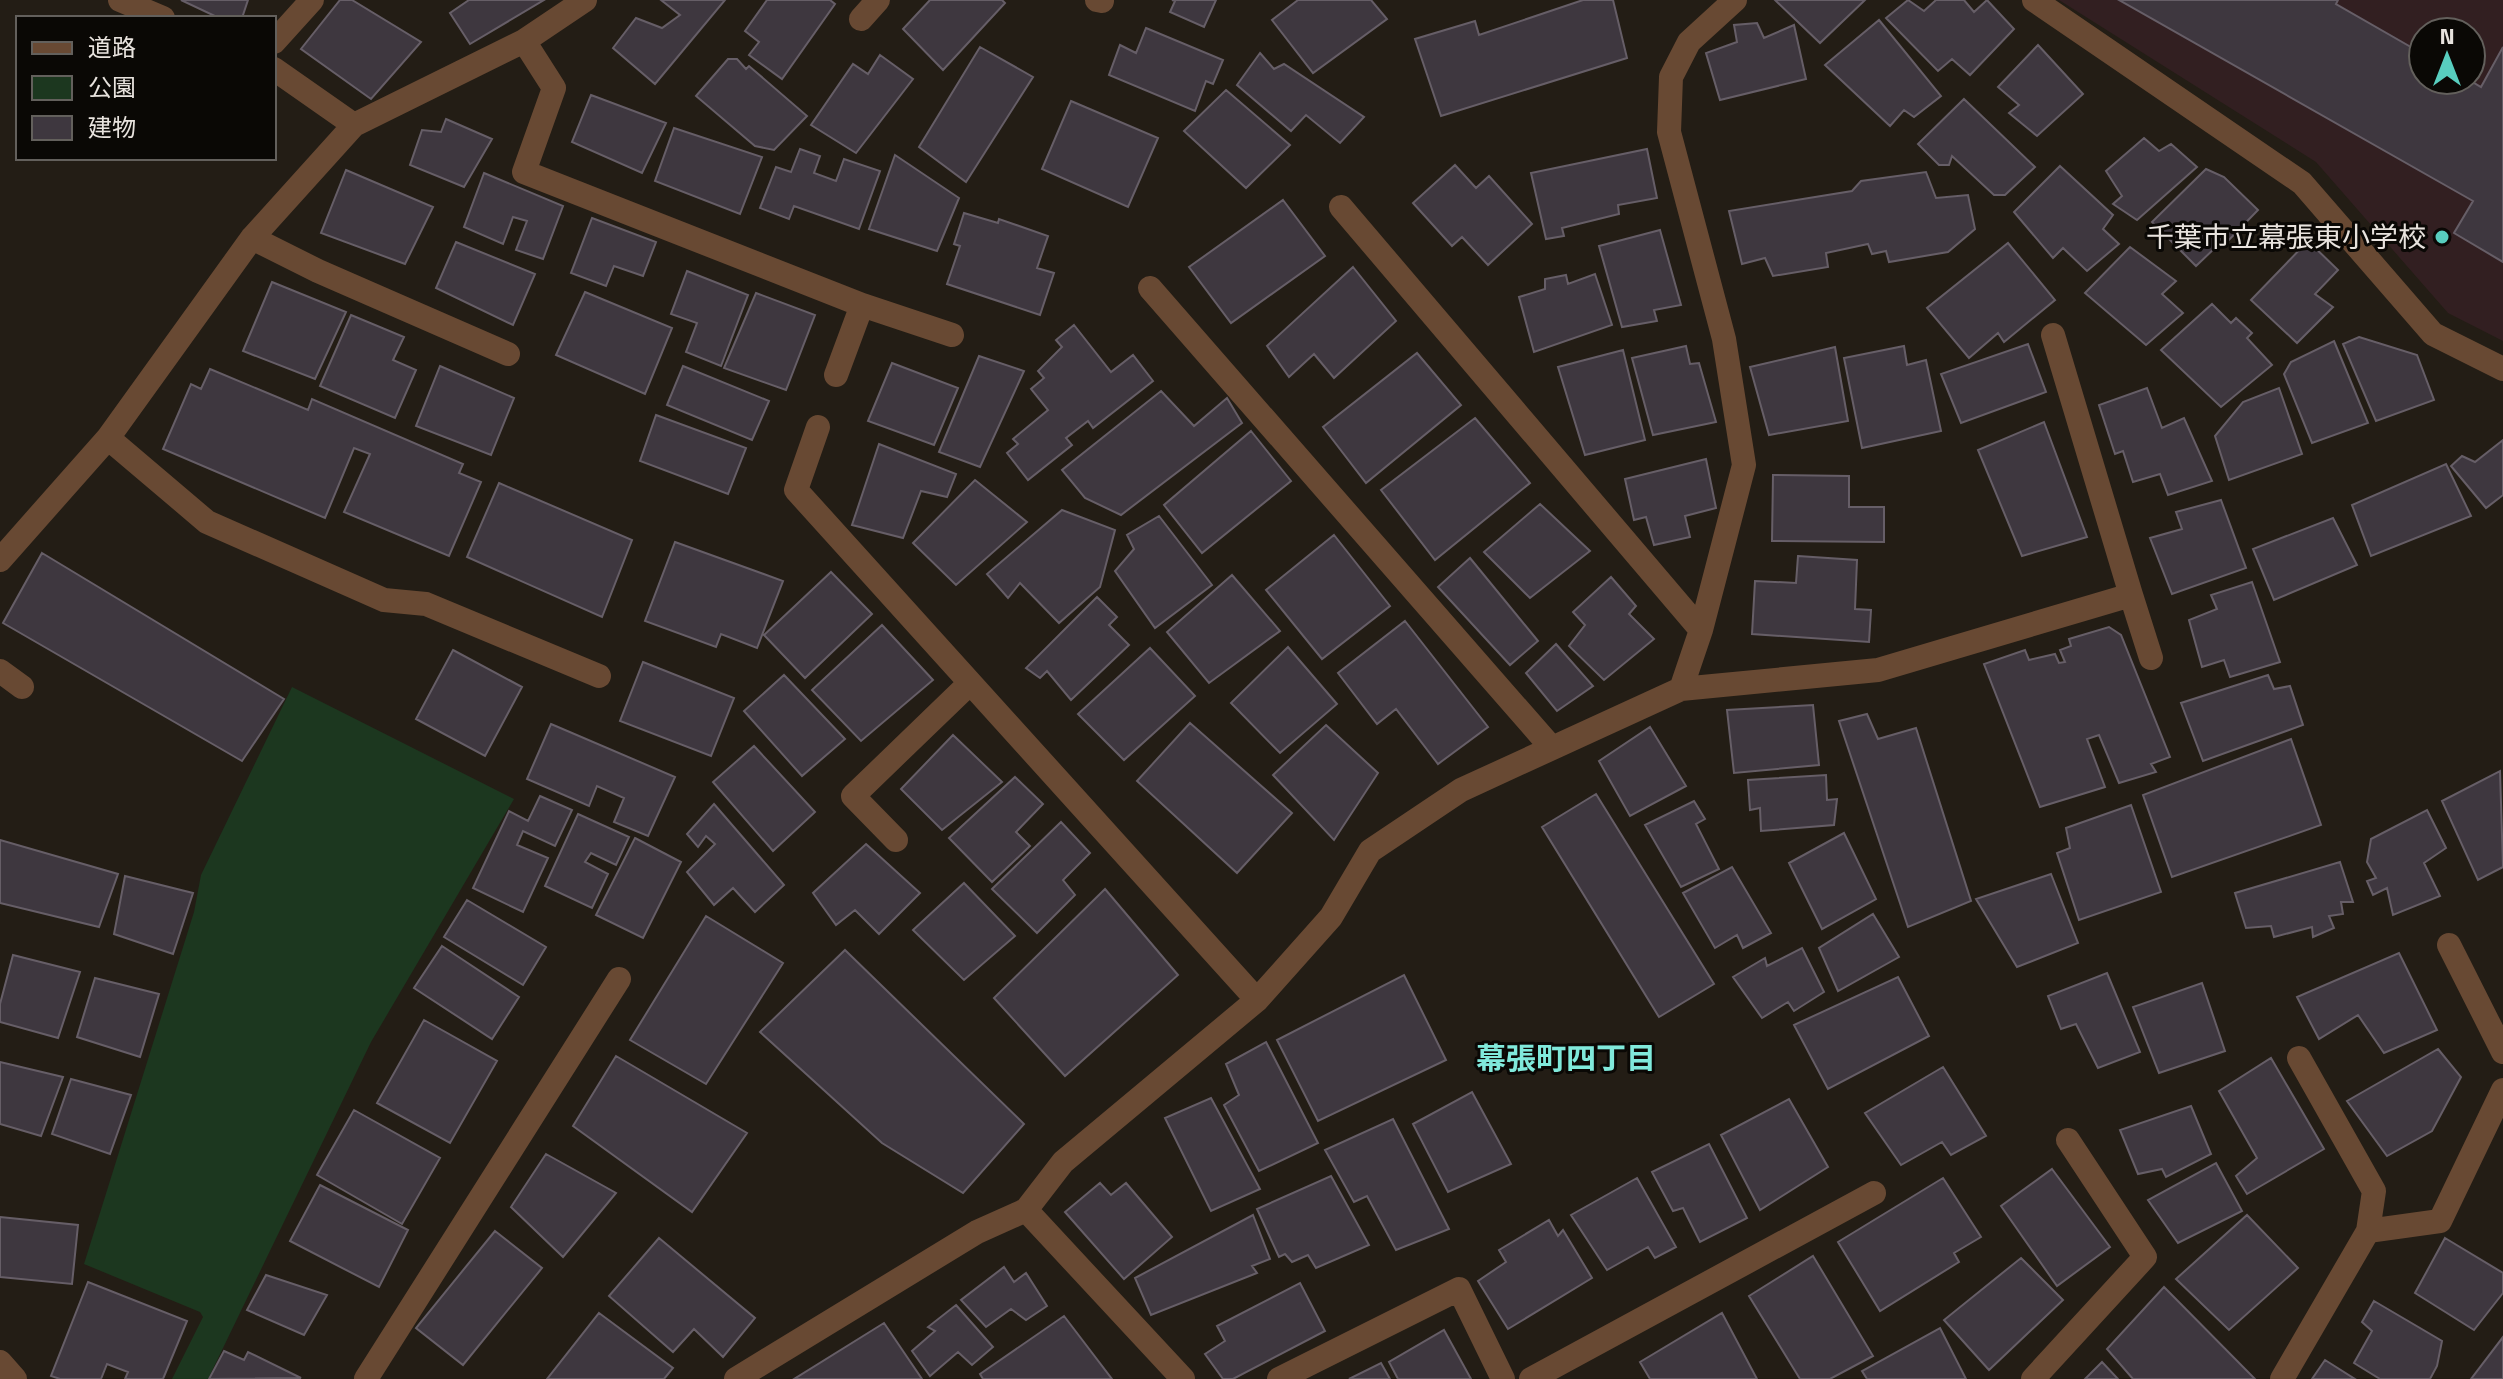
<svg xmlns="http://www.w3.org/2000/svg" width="2503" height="1379" font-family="'Titillium Web','Noto Sans JP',sans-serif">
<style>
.education{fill:#321f21;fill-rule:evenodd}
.green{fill:#1c371f}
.building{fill:#3e373f;stroke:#665e67;stroke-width:2}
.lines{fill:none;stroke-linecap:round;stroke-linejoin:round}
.lane{stroke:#684933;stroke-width:24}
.street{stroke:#684933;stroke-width:24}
.poi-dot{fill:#58cebf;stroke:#0a0805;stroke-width:3}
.labels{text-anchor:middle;stroke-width:6;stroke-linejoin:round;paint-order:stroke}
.poi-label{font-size:28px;fill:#e8e3de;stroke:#0a0805;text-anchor:end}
.neighbourhood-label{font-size:30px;font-weight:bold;fill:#80e9db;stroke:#0a0805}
</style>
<rect width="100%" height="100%" fill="#231d15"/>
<path class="education" d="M 2059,0 L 2503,0 L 2503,341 L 2448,313 L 2316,162 ZM 2423,32 L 2471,32 L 2471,80 L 2423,80 Z"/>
<path class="green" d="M 292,687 L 514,799 L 371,1042 L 208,1379 L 172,1379 L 203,1317 L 200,1312 L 84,1264 L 194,912 L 201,875 Z"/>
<path class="building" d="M 181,0 L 248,0 L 242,18 L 219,18 Z
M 340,0 L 352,0 L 421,42 L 371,99 L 301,49 Z
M 469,0 L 544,0 L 470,44 L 450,13 Z
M 661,0 L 725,0 L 655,84 L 613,48 L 636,18 L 662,28 L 680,15 Z
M 767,0 L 830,0 L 835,4 L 782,79 L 749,55 L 759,42 L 745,31 Z
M 930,0 L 1002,0 L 1005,3 L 943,70 L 903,29 Z
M 1172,0 L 1216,0 L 1204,27 L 1170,12 L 1175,1 Z
M 1298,0 L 1371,0 L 1387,19 L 1313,73 L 1272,20 Z
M 1583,0 L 1613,0 L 1627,58 L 1441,116 L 1415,39 L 1475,21 L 1479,35 Z
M 1775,0 L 1865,0 L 1820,43 Z
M 1908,0 L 1924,11 L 1936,0 L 1964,0 L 1974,12 L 1987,0 L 2014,29 L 1970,75 L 1952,59 L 1938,71 L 1886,18 Z
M 2119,0 L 2338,0 L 2336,4 L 2423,54 L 2423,80 L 2469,80 L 2481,87 L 2503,47 L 2503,262 L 2454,233 L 2473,201 Z
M 1879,20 L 1941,96 L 1914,117 L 1904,110 L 1890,126 L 1825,65 Z
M 1757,23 L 1764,38 L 1794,25 L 1806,79 L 1720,100 L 1706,53 L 1737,42 L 1734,25 Z
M 1146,28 L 1223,60 L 1213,84 L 1206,81 L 1195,111 L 1109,75 L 1120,45 L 1136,53 Z
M 2038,45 L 2083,94 L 2037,136 L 2009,113 L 2019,105 L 1998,87 Z
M 980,47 L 1033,77 L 966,182 L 919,147 Z
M 1260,53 L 1274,69 L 1284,64 L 1364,117 L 1340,143 L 1306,115 L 1291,131 L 1237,85 Z
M 880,55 L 913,79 L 856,153 L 811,125 L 853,64 L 868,74 Z
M 728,59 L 737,59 L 746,69 L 749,66 L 807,116 L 774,150 L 755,146 L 696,96 Z
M 1226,90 L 1290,145 L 1246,188 L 1184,131 Z
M 591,95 L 666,123 L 642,173 L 572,142 Z
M 1964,99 L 2035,167 L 2005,195 L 1994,195 L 1952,156 L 1949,165 L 1939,165 L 1918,144 Z
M 1071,101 L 1158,138 L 1128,207 L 1042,169 Z
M 446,119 L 492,139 L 464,187 L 410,165 L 422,130 L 441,132 Z
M 674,128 L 762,157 L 740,214 L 655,181 Z
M 2144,138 L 2159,151 L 2171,144 L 2197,167 L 2137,220 L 2113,204 L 2122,196 L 2106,171 Z
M 800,149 L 820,156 L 814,173 L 836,181 L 844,159 L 880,171 L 859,229 L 794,206 L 789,219 L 760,208 L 776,167 L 791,172 Z
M 1647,149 L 1657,198 L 1618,205 L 1619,214 L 1562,228 L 1564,236 L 1546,239 L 1531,173 Z
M 895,155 L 959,198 L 937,251 L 869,229 Z
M 1455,165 L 1476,188 L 1489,176 L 1532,224 L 1488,265 L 1462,237 L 1452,246 L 1413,203 Z
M 2060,166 L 2113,215 L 2103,229 L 2119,244 L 2087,271 L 2063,248 L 2053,258 L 2014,212 Z
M 2206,169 L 2224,177 L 2258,210 L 2223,246 L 2217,246 L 2196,266 L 2152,222 Z
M 346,170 L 433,207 L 405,264 L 321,233 Z
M 1926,172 L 1936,198 L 1968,195 L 1975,229 L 1948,252 L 1889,262 L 1886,251 L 1872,254 L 1868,244 L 1826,253 L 1828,267 L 1773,276 L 1765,258 L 1742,264 L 1729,211 L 1852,191 L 1861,181 Z
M 484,173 L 563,206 L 543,259 L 516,250 L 527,221 L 513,217 L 503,244 L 464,227 Z
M 1283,200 L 1325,256 L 1231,323 L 1189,267 Z
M 964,213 L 998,223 L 999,219 L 1048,236 L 1037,268 L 1054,273 L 1040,315 L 947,284 L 960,246 L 954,244 Z
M 592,218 L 656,242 L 643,276 L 614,266 L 606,286 L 571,273 Z
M 1660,230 L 1681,305 L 1654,310 L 1657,321 L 1622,327 L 1599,246 Z
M 2308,241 L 2338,270 L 2315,294 L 2333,307 L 2297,343 L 2251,300 Z
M 456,242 L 535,274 L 513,325 L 436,288 Z
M 2008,243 L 2055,300 L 2004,342 L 1998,333 L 1969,358 L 1927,308 Z
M 2130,247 L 2176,281 L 2162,294 L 2183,313 L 2146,345 L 2085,293 Z
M 1353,267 L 1396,321 L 1334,378 L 1314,354 L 1289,377 L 1267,346 Z
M 687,271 L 748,295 L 721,366 L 686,352 L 697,323 L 671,314 Z
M 1595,274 L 1612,325 L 1534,352 L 1519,297 L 1545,289 L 1545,279 L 1566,275 L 1568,284 Z
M 272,282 L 346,312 L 315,379 L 243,351 Z
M 585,292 L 672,328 L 645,394 L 556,355 Z
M 756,293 L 815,315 L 786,390 L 724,368 Z
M 2212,304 L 2231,323 L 2236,318 L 2252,333 L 2247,338 L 2272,365 L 2221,407 L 2161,350 Z
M 351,315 L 404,337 L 393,360 L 416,370 L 395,418 L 320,386 Z
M 1074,325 L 1111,372 L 1133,355 L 1153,381 L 1093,428 L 1088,421 L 1066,438 L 1072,445 L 1028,480 L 1007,453 L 1018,444 L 1013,439 L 1048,410 L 1031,389 L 1044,378 L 1038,371 L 1062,347 L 1056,340 Z
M 2359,337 L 2417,355 L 2434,400 L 2376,421 L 2343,344 Z
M 2334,341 L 2368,423 L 2312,443 L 2284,374 L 2291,362 Z
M 2028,344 L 2046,392 L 1961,423 L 1941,374 Z
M 1686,346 L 1690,364 L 1699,363 L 1716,422 L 1653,435 L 1632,358 Z
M 1904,346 L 1907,365 L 1926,360 L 1941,431 L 1862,448 L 1844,358 Z
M 1835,347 L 1848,421 L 1769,435 L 1750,367 Z
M 1623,350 L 1645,440 L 1585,455 L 1558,367 Z
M 1417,353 L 1461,405 L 1366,483 L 1323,427 Z
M 979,356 L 1024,371 L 980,467 L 939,452 Z
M 892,363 L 958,388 L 934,445 L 868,421 Z
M 440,366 L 514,398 L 491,455 L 416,426 Z
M 683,366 L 769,401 L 752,440 L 667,405 Z
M 210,369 L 308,410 L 312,399 L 463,464 L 459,473 L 481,482 L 449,556 L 344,512 L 370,454 L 354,448 L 325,518 L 163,449 L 191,384 L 201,389 Z
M 2147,388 L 2162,428 L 2184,418 L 2212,481 L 2168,495 L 2160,474 L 2133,482 L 2123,451 L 2115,454 L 2099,405 Z
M 2279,388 L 2302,454 L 2229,480 L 2215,436 L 2243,402 Z
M 1161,391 L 1194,426 L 1227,398 L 1242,423 L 1121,515 L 1085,498 L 1062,470 Z
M 656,415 L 746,448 L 728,494 L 640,461 Z
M 1475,418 L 1530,483 L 1435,560 L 1381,490 Z
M 2044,422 L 2087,537 L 2022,556 L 1978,450 Z
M 1251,431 L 1291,481 L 1202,553 L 1164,505 Z
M 2503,440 L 2503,495 L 2486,508 L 2451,466 L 2462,456 L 2475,462 Z
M 879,444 L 956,474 L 947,497 L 921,491 L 903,538 L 852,525 Z
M 1706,459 L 1716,508 L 1685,516 L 1690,537 L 1654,545 L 1646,517 L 1634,520 L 1625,479 Z
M 2446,464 L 2471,516 L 2371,556 L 2352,505 Z
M 1773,475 L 1849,476 L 1849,507 L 1884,507 L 1884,542 L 1772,541 Z
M 975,480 L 1027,522 L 956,585 L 913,543 Z
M 499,483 L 632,540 L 602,617 L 467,557 Z
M 2221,500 L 2246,568 L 2172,594 L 2150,538 L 2182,529 L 2176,512 Z
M 1540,504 L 1590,551 L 1530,598 L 1484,552 Z
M 1062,510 L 1115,530 L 1100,587 L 1059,623 L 1020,583 L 1008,598 L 987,574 Z
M 1159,516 L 1212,585 L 1155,628 L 1115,571 L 1134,549 L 1127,535 Z
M 2333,518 L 2357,565 L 2274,600 L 2253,549 Z
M 1334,535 L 1390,606 L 1322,659 L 1266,590 Z
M 675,542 L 783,581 L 757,648 L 721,634 L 716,647 L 645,621 Z
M 42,553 L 284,699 L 242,761 L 3,623 Z
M 1798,556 L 1857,560 L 1855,609 L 1871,610 L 1869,642 L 1752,634 L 1755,581 L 1796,583 Z
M 1470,558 L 1538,641 L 1510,665 L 1438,587 Z
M 831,572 L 872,614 L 805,678 L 764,635 Z
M 1232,575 L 1280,631 L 1209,683 L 1167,632 Z
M 1611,577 L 1636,606 L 1629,614 L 1654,639 L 1604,680 L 1569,646 L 1585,625 L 1573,612 Z
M 2252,582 L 2280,662 L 2230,677 L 2224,660 L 2202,667 L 2189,620 L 2217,609 L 2211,595 Z
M 1097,597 L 1117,617 L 1109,625 L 1129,645 L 1071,700 L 1047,671 L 1040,678 L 1026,668 Z
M 1405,621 L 1488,727 L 1438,764 L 1396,709 L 1377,724 L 1338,673 Z
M 882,625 L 933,680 L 861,741 L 812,690 Z
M 2109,627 L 2121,635 L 2170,757 L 2151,764 L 2156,772 L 2119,783 L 2099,735 L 2087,739 L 2105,787 L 2040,807 L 1984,664 L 2025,650 L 2029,660 L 2055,654 L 2059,663 L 2065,662 L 2060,650 L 2071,646 L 2069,639 Z
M 1556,644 L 1593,686 L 1557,711 L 1526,673 Z
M 1288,647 L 1337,704 L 1280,753 L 1231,703 Z
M 1150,648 L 1195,696 L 1124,760 L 1078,714 Z
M 453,650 L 522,687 L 485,756 L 416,719 Z
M 643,662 L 734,698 L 711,756 L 620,721 Z
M 784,675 L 845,739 L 802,776 L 744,711 Z
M 2268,675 L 2274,689 L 2290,686 L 2303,725 L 2203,761 L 2181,703 Z
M 1813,705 L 1819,765 L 1734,773 L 1727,710 Z
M 1867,714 L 1878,739 L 1916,728 L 1971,901 L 1908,927 L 1839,721 Z
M 1190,723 L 1292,813 L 1237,873 L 1137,781 Z
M 551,724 L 675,777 L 648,836 L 614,822 L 624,798 L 597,786 L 589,806 L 527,779 Z
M 1326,725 L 1378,773 L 1334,840 L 1273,775 Z
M 1650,727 L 1686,786 L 1630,816 L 1599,761 Z
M 953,735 L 1002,782 L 942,830 L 901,789 Z
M 2291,739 L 2321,825 L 2172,877 L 2143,795 Z
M 754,746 L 815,812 L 773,851 L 713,782 Z
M 2500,771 L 2503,867 L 2478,880 L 2442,801 Z
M 1826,775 L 1827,800 L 1837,799 L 1834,825 L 1761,831 L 1760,808 L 1750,810 L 1748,780 Z
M 1015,777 L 1043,804 L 1016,832 L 1030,846 L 992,882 L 949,838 Z
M 1596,794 L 1714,984 L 1659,1017 L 1542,827 Z
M 540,796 L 572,810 L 555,846 L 523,831 L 517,845 L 548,858 L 523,912 L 473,888 L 509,811 L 528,821 Z
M 1694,801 L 1705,819 L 1696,824 L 1719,869 L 1681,887 L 1645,825 Z
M 714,804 L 784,885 L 755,912 L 733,888 L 714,905 L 687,872 L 715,844 L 706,836 L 698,847 L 687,834 Z
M 2131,805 L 2161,892 L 2079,920 L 2057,853 L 2070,848 L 2066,828 Z
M 2427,810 L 2446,848 L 2424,863 L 2440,896 L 2393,915 L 2387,888 L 2373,895 L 2367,881 L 2376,878 L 2367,862 L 2371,839 Z
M 578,814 L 629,837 L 616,865 L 591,853 L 585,862 L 608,874 L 592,908 L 545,886 Z
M 1061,822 L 1090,853 L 1063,880 L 1075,895 L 1037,933 L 992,889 Z
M 1844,833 L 1876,899 L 1822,929 L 1789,863 Z
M 635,838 L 681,862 L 643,938 L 596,915 Z
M 0,840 L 118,874 L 99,927 L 0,903 Z
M 866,844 L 920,893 L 879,934 L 855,910 L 836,925 L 813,893 Z
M 2340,862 L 2353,902 L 2341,902 L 2343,914 L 2329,916 L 2334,928 L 2313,937 L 2312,927 L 2274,937 L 2271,926 L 2246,928 L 2235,893 Z
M 1732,867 L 1771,933 L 1743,948 L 1737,935 L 1715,948 L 1683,893 Z
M 2051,874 L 2078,943 L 2017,967 L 1976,899 Z
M 125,876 L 193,893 L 173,954 L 114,934 Z
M 964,883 L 1015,936 L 964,980 L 913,930 Z
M 1105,889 L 1178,975 L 1065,1076 L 994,998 Z
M 467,900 L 546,947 L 523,985 L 444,937 Z
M 1873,914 L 1899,957 L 1838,991 L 1819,948 Z
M 706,916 L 783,963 L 706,1084 L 630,1040 Z
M 442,946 L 519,997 L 492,1039 L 414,988 Z
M 1802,948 L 1824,992 L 1794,1011 L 1788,1002 L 1762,1018 L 1733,977 L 1765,958 L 1767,966 Z
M 845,950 L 1024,1124 L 963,1193 L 882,1143 L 760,1032 Z
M 2399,953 L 2437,1030 L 2384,1053 L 2358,1015 L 2319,1039 L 2297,997 Z
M 13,955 L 80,972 L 58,1038 L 0,1022 L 0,1004 Z
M 2107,973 L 2140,1052 L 2098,1068 L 2076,1024 L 2061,1029 L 2048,996 Z
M 1404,975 L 1446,1060 L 1318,1121 L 1277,1040 Z
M 1898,977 L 1929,1036 L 1828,1089 L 1794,1025 Z
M 95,978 L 159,994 L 140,1057 L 77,1037 Z
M 2202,983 L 2225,1051 L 2159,1073 L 2133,1007 Z
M 424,1020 L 497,1061 L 450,1143 L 377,1103 Z
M 1266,1042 L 1318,1143 L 1259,1171 L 1224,1105 L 1239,1095 L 1226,1064 Z
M 2438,1049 L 2461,1077 L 2432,1131 L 2387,1156 L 2347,1101 Z
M 616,1056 L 747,1133 L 692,1212 L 573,1126 Z
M 2271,1058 L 2324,1149 L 2247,1194 L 2236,1176 L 2257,1158 L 2219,1091 Z
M 0,1062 L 63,1077 L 41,1136 L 0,1124 Z
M 1943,1067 L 1986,1136 L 1951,1155 L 1942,1142 L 1901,1165 L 1865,1113 Z
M 71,1079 L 131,1095 L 110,1154 L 52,1134 Z
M 1472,1092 L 1511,1164 L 1448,1192 L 1413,1124 Z
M 1211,1098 L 1260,1189 L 1211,1211 L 1165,1118 Z
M 1789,1099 L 1828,1167 L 1760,1210 L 1721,1135 Z
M 2191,1106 L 2211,1154 L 2166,1177 L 2162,1169 L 2138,1174 L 2120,1130 Z
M 354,1110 L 440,1158 L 402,1224 L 317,1175 Z
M 1393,1119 L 1449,1229 L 1396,1250 L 1367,1196 L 1354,1202 L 1325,1150 Z
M 1709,1144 L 1747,1218 L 1700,1242 L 1683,1208 L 1673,1211 L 1652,1172 Z
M 546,1154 L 616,1193 L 563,1257 L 511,1207 Z
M 2216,1163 L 2242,1211 L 2178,1243 L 2148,1200 Z
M 2052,1169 L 2110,1247 L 2057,1286 L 2001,1206 Z
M 1331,1176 L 1369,1245 L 1316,1268 L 1308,1255 L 1292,1262 L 1285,1254 L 1279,1257 L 1257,1209 Z
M 1637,1178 L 1676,1247 L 1655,1258 L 1648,1247 L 1607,1270 L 1571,1215 Z
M 1943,1178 L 1981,1237 L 1954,1253 L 1959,1262 L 1880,1311 L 1838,1242 Z
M 1100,1183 L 1111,1195 L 1126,1183 L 1172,1237 L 1124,1279 L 1065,1212 Z
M 320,1185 L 408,1230 L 379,1287 L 290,1241 Z
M 1253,1215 L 1270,1259 L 1252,1266 L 1257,1273 L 1151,1315 L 1135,1278 Z
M 2247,1215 L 2298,1268 L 2229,1330 L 2176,1279 Z
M 0,1217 L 78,1225 L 72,1284 L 0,1277 Z
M 1549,1220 L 1558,1236 L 1563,1230 L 1592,1278 L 1508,1329 L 1478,1281 L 1506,1262 L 1499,1250 Z
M 495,1231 L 542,1268 L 463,1365 L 416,1328 Z
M 659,1238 L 755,1318 L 723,1357 L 694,1329 L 673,1352 L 609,1296 Z
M 2445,1238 L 2503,1273 L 2503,1293 L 2474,1330 L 2415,1293 Z
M 1813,1256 L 1873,1356 L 1830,1379 L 1800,1379 L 1749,1296 Z
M 2021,1258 L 2063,1300 L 1989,1370 L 1944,1320 Z
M 1004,1267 L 1014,1282 L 1026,1273 L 1047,1306 L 1026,1320 L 1011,1309 L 986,1327 L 961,1300 Z
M 266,1275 L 327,1295 L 304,1335 L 247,1310 Z
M 88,1282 L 187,1321 L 163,1379 L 125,1379 L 128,1372 L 107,1364 L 101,1379 L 60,1379 L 51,1376 Z
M 1300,1283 L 1325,1331 L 1233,1379 L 1223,1379 L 1205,1354 L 1225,1341 L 1217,1326 Z
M 2164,1287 L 2255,1379 L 2133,1379 L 2107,1349 Z
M 2374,1301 L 2442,1341 L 2437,1366 L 2430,1379 L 2380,1379 L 2354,1363 L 2372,1331 L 2362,1322 Z
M 956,1305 L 993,1347 L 972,1365 L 958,1352 L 930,1376 L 912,1351 L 935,1331 L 928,1327 Z
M 599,1313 L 673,1368 L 664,1379 L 547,1379 Z
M 1722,1313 L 1757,1379 L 1650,1379 L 1640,1362 Z
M 1064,1316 L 1112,1379 L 983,1379 L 980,1374 Z
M 884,1323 L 922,1379 L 794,1379 Z
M 1940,1328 L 1966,1379 L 1867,1379 L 1862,1371 Z
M 1444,1330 L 1471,1379 L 1398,1379 L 1389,1362 Z
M 2503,1337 L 2503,1379 L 2471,1379 Z
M 224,1351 L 244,1360 L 248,1352 L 301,1378 L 209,1379 Z
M 2325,1360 L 2355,1379 L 2312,1379 Z
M 2102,1362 L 2118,1379 L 2085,1379 Z
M 1381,1363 L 1390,1379 L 1349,1379 Z"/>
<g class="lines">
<path class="lane" d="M 274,42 L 312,0
M 0,671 L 22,687"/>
<path class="street" d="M 120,0 L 163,18
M 585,0 L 524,41 L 554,88 L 524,172 L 862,305 L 836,375
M 1097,0 L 1102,1
M 2034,0 L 2302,183 L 2433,334 L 2503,369
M 861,19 L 878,0
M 274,69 L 354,125 L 524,41
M 1341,207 L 1701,630
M 252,238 L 318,271 L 508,354
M 1150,288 L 1551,747
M 862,305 L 952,335
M 818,427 L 796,490 L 1257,1000
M 108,438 L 207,522 L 384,600 L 426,604 L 599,676
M 0,560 L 108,438 L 252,238 L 354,125
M 2131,595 L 2151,658
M 1681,689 L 1701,630 L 1744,465 L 1724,339 L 1669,132 L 1671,77 L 1689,42 L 1735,0
M 896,840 L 853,796 L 969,684
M 2449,945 L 2503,1052
M 2299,1058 L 2374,1191 L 2368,1231
M 1026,1210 L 1183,1379
M 0,1362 L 15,1379
M 366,1379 L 619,979
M 736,1379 L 977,1232 L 1026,1210 L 1063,1162 L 1257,1000 L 1331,917 L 1370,851 L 1461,790 L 1681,689 L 1878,670 L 2131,595 L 2053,335
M 1279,1379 L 1459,1289 L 1503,1379
M 1531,1379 L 1874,1193
M 2033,1379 L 2145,1257 L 2068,1140
M 2282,1379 L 2368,1231 L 2440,1221 L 2503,1090"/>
</g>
<circle class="poi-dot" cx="2442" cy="237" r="8"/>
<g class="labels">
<g class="poi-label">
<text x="2426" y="247">千葉市立幕張東小学校</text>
</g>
<g class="neighbourhood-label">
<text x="1566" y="1069">幕張町四丁目</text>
</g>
</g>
<rect x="16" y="16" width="260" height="144" fill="#0a0805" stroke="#63605c" stroke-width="2"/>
<rect x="32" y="42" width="40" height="12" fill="#684933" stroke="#63605c" stroke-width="2"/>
<text x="88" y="56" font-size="24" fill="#e8e3de">道路</text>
<rect x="32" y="76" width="40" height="24" fill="#1c371f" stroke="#63605c" stroke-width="2"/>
<text x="88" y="96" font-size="24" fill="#e8e3de">公園</text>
<rect x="32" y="116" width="40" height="24" fill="#3e373f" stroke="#63605c" stroke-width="2"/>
<text x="88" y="136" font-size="24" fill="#e8e3de">建物</text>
<g transform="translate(2447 56)"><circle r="38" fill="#0a0805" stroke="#63605c" stroke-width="2"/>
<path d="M0-6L14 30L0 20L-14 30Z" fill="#58cebf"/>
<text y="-12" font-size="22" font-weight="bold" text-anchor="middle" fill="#e8e3de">N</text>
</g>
</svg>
